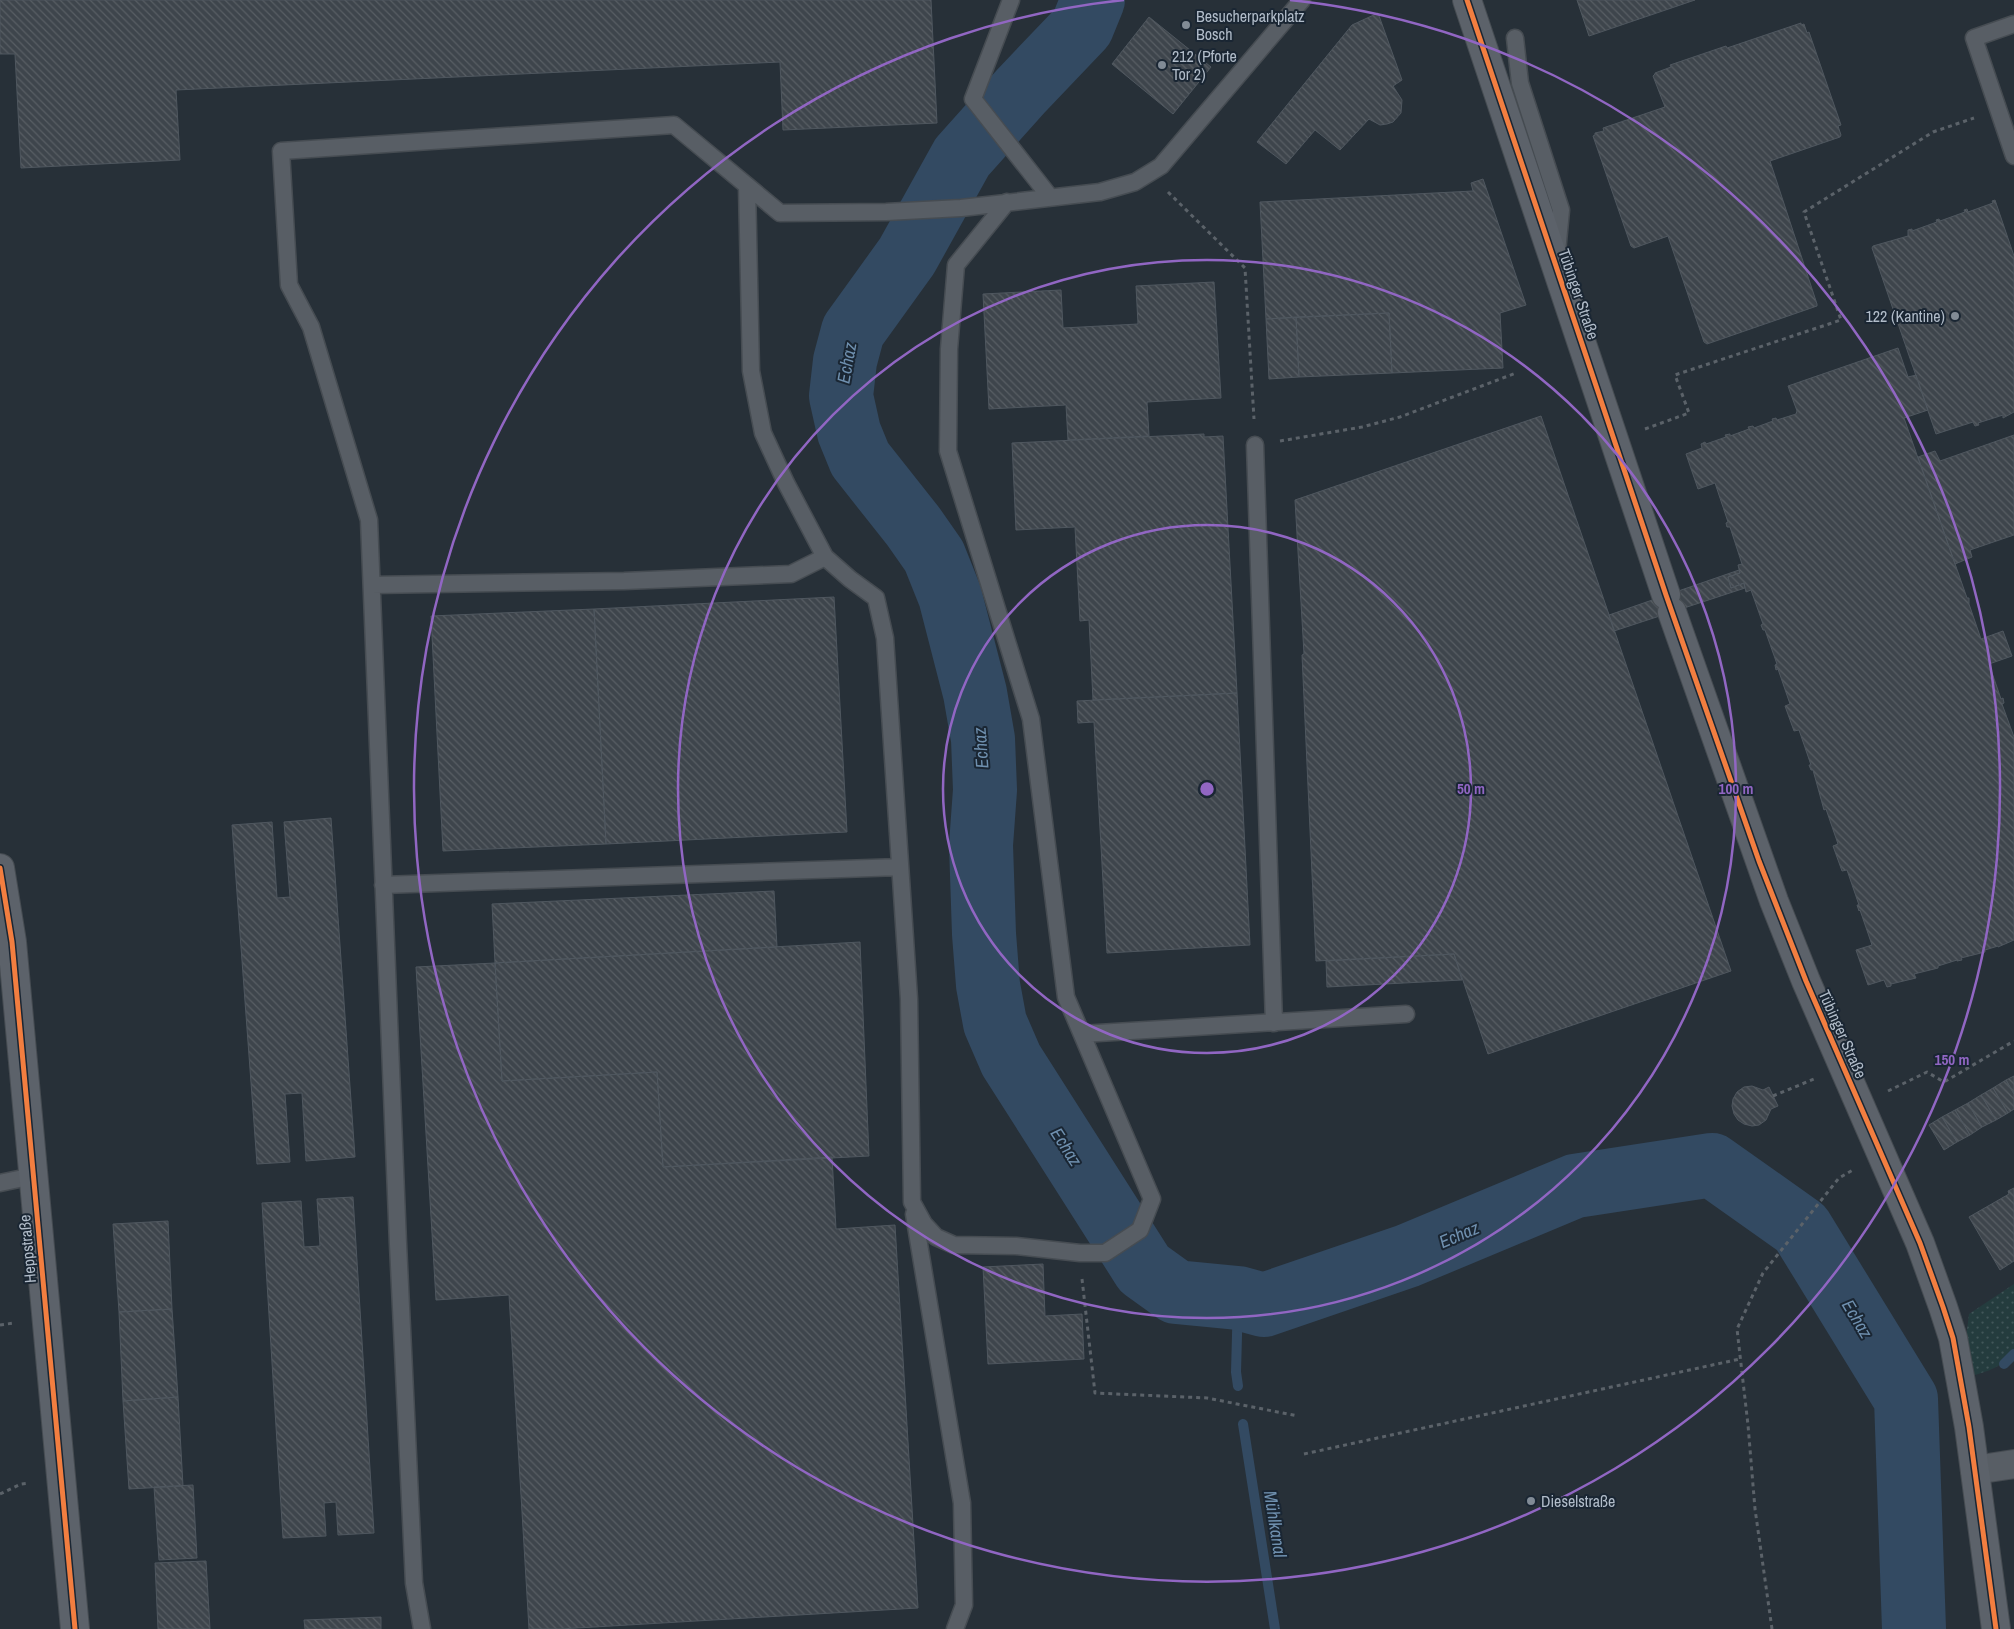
<svg xmlns="http://www.w3.org/2000/svg" width="2014" height="1629" font-family="'Archivo Narrow',sans-serif">
<style>
.grass{fill:url(#grass-dots)}
.lines{fill:none;stroke-linecap:round;stroke-linejoin:round}
.stream{stroke:#334a62;stroke-width:10}
.river{stroke:#334a62;stroke-width:64}
.building{fill:url(#building-back-hatch);stroke:#4f575f}
.lane-casing{stroke:#464c52;stroke-width:19}
.street-casing{stroke:#464c52;stroke-width:30}
.secondary-casing{stroke:#464c52;stroke-width:30}
.path{stroke:#5b6269;stroke-width:3;stroke-dasharray:4 4;stroke-linecap:butt}
.lane{stroke:#585e65;stroke-width:16}
.street{stroke:#585e65;stroke-width:28}
.secondary{stroke:#5c626a;stroke-width:28}
.cycleway-casing{stroke:#1a2633;stroke-width:8}
.cycleway{stroke:#f27e40;stroke-width:5}
.ring{fill:none;stroke:#9166c3;stroke-width:2.5}
.poi-dot{fill:#818b96;stroke:#1a2633;stroke-width:2}
.labels{text-anchor:middle;stroke-width:4;stroke-linejoin:round;paint-order:stroke}
.poi-label{font-size:16px;fill:#b1bcc9;stroke:#1a2633;text-anchor:start}
.street-label{font-size:16px;fill:#b1bcc9;stroke:#1a2633}
.water-label{font-size:18px;font-style:italic;fill:#6f90af;stroke:#1a2633}
.centre{fill:#9166c3;stroke:#1a2633;stroke-width:2.5}
.ring-label{font-size:15px;text-anchor:middle;font-weight:bold;fill:#9166c3;stroke:#1a2633;stroke-width:4;stroke-linejoin:round;paint-order:stroke}
</style>
<defs>
<pattern id="grass-dots" width="8" height="8" patternUnits="userSpaceOnUse" patternTransform="scale(1.25)"><rect width="8" height="8" fill="#243c3e"/><path d="M2 2h.1M6 6h.1" fill="none" stroke="#415659" stroke-width="1.8" stroke-linecap="round"/></pattern>
<pattern id="building-back-hatch" width="6" height="6" patternUnits="userSpaceOnUse" patternTransform="scale(1.25)"><rect width="6" height="6" fill="#3e454c"/><path d="M-1 5l2 2M0 0l6 6M5-1l2 2" fill="none" stroke="#585e64"/></pattern>
</defs>
<rect width="100%" height="100%" fill="#273038"/>
<path class="grass" d="M 2014,1284 L 2014,1354 C 1998,1369 1982,1374 1961,1378 L 1969,1314 Z"/>
<g class="lines">
<path class="stream" d="M 2004,1364 L 2014,1354
M 1238,1386 L 1236,1372 L 1238,1298
M 1243,1424 L 1275,1629"/>
<path class="river" d="M 1093,0 L 1082,27 L 1021,91 L 962,157 L 907,256 L 853,331 L 845,361 L 841,396 L 849,432 L 860,459 L 913,526 L 934,556 L 950,596 L 975,693 L 983,739 L 985,790 L 981,845 L 984,934 L 988,985 L 995,1023 L 1011,1060 L 1144,1269 L 1176,1292 L 1238,1298 L 1264,1305 L 1407,1256 L 1575,1186 L 1712,1165 L 1801,1228 L 1906,1399 L 1914,1629"/>
</g>
<path class="building" d="M 0,0 L 931,0 L 937,123 L 783,130 L 780,62 L 176,90 L 180,160 L 21,168 L 15,54 L 0,54 Z
M 1577,0 L 1695,0 L 1589,36 Z
M 1378,13 L 1402,80 L 1393,86 L 1402,100 L 1401,113 L 1393,122 L 1387,124 L 1380,125 L 1369,119 L 1340,150 L 1315,130 L 1286,164 L 1257,142 L 1352,25 Z
M 1149,17 L 1211,67 L 1173,114 L 1112,64 Z
M 1801,23 L 1801,25 L 1804,24 L 1807,33 L 1809,32 L 1841,125 L 1838,126 L 1841,135 L 1840,137 L 1770,161 L 1817,304 L 1817,306 L 1707,344 L 1704,342 L 1668,236 L 1634,248 L 1631,246 L 1593,136 L 1595,135 L 1595,133 L 1604,131 L 1603,128 L 1665,107 L 1653,76 L 1655,74 L 1655,73 L 1671,67 L 1670,65 L 1726,46 L 1727,48 Z
M 1483,179 L 1526,305 L 1500,313 L 1503,368 L 1392,373 L 1389,313 L 1266,319 L 1260,202 L 1473,191 L 1471,183 Z
M 1995,200 L 2014,256 L 2014,412 L 2003,418 L 2003,415 L 1978,423 L 1979,425 L 1975,426 L 1973,422 L 1936,434 L 1872,248 L 1873,246 L 1908,236 L 1908,230 L 1912,229 L 1912,231 L 1937,222 L 1936,220 L 1939,219 L 1940,221 L 1965,212 L 1964,210 L 1967,209 L 1968,212 L 1993,203 L 1992,201 Z
M 1214,282 L 1221,398 L 1147,402 L 1149,436 L 1068,440 L 1066,405 L 989,409 L 983,294 L 1061,290 L 1063,328 L 1138,324 L 1136,286 Z
M 1389,313 L 1392,373 L 1299,377 L 1296,317 Z
M 1296,317 L 1299,377 L 1269,379 L 1266,319 Z
M 1898,348 L 1908,377 L 1916,375 L 1928,410 L 1904,418 L 1967,598 L 1969,598 L 1969,604 L 1981,639 L 2003,631 L 2012,656 L 1989,664 L 2001,699 L 2003,698 L 2004,703 L 2002,704 L 2014,737 L 2014,940 L 1998,947 L 1998,946 L 1985,950 L 1985,952 L 1961,958 L 1962,960 L 1957,961 L 1957,960 L 1938,966 L 1938,968 L 1914,974 L 1916,978 L 1891,984 L 1891,986 L 1887,987 L 1884,980 L 1868,985 L 1856,950 L 1872,945 L 1860,910 L 1859,911 L 1857,905 L 1859,905 L 1847,870 L 1842,871 L 1833,846 L 1838,844 L 1826,809 L 1824,810 L 1813,770 L 1811,770 L 1809,765 L 1811,765 L 1799,730 L 1794,731 L 1785,706 L 1790,704 L 1778,669 L 1776,670 L 1775,665 L 1777,664 L 1765,630 L 1763,630 L 1761,625 L 1763,624 L 1751,590 L 1746,592 L 1744,583 L 1731,588 L 1728,577 L 1740,573 L 1738,565 L 1742,564 L 1730,527 L 1727,527 L 1726,523 L 1728,522 L 1715,483 L 1698,489 L 1686,454 L 1702,448 L 1701,444 L 1705,442 L 1706,444 L 1726,437 L 1725,435 L 1730,434 L 1730,436 L 1749,429 L 1748,427 L 1753,426 L 1754,428 L 1773,421 L 1772,419 L 1776,418 L 1777,420 L 1796,414 L 1797,411 L 1788,386 Z
M 1541,416 L 1731,971 L 1488,1054 L 1454,954 L 1316,961 L 1302,655 L 1304,654 L 1295,500 Z
M 1204,434 L 1204,437 L 1223,436 L 1237,693 L 1093,700 L 1089,620 L 1080,621 L 1075,527 L 1016,530 L 1012,443 Z
M 2014,435 L 2014,535 L 1970,550 L 1972,557 L 1955,564 L 1918,457 L 1935,451 L 1940,461 Z
M 1739,570 L 1740,573 L 1728,577 L 1731,588 L 1744,583 L 1745,588 L 1614,631 L 1609,615 Z
M 834,597 L 847,832 L 606,844 L 594,609 Z
M 594,609 L 606,844 L 443,851 L 431,616 Z
M 1237,693 L 1250,945 L 1107,953 L 1094,722 L 1078,723 L 1077,701 Z
M 331,818 L 355,1157 L 306,1161 L 302,1093 L 285,1094 L 290,1162 L 257,1164 L 232,825 L 272,822 L 277,898 L 290,897 L 284,822 Z
M 774,891 L 777,947 L 495,963 L 492,904 Z
M 860,942 L 869,1156 L 663,1167 L 657,1072 L 502,1081 L 495,963 Z
M 1454,954 L 1462,980 L 1327,987 L 1326,961 Z
M 495,963 L 502,1081 L 657,1072 L 663,1167 L 832,1157 L 836,1229 L 895,1225 L 918,1608 L 560,1629 L 529,1629 L 509,1295 L 436,1300 L 416,967 Z
M 2014,1076 L 2014,1094 L 2006,1080 Z
M 2006,1080 L 2014,1094 L 2014,1109 L 2008,1113 L 1993,1088 Z
M 1752,1086 L 1763,1090 L 1769,1087 L 1778,1106 L 1771,1109 L 1766,1120 L 1759,1125 L 1752,1126 L 1744,1124 L 1738,1120 L 1734,1114 L 1732,1106 L 1733,1099 L 1737,1092 L 1744,1087 Z
M 1993,1088 L 2008,1113 L 1996,1120 L 1981,1095 Z
M 1981,1095 L 1996,1120 L 1982,1127 L 1968,1103 Z
M 1968,1103 L 1982,1127 L 1970,1135 L 1955,1110 Z
M 1955,1110 L 1970,1135 L 1957,1142 L 1942,1117 Z
M 1942,1117 L 1957,1142 L 1944,1150 L 1929,1125 Z
M 2014,1188 L 2014,1261 L 2000,1270 L 1969,1217 L 2009,1194 L 2008,1191 Z
M 353,1197 L 374,1533 L 338,1535 L 336,1502 L 324,1503 L 326,1536 L 283,1538 L 262,1203 L 301,1201 L 304,1247 L 320,1246 L 317,1199 Z
M 168,1221 L 172,1309 L 119,1312 L 113,1224 Z
M 1043,1264 L 1045,1316 L 1082,1314 L 1084,1359 L 988,1364 L 983,1267 Z
M 172,1309 L 178,1397 L 123,1401 L 119,1312 Z
M 178,1397 L 183,1486 L 129,1489 L 123,1401 Z
M 193,1485 L 197,1558 L 159,1560 L 154,1487 Z
M 206,1561 L 210,1629 L 158,1629 L 155,1563 Z
M 381,1617 L 381,1629 L 305,1629 L 304,1620 Z"/>
<g class="lines">
<g class="lane-casing">
<path id="lane" d="M 1011,0 L 973,99 L 1050,197
M 2014,24 L 1974,38 L 2014,156
M 1515,38 L 1520,83 L 1561,210 L 1557,252
M 747,186 L 751,371 L 763,433 L 786,483 L 825,557 L 850,579 L 876,598 L 885,638 L 909,999 L 912,1202 L 924,1224 L 936,1237 L 954,1245 L 1016,1246 L 1080,1253 L 1105,1253 L 1140,1230 L 1152,1199 L 1066,997 L 1031,719 L 948,451 L 949,349 L 956,265 L 1007,202
M 1255,445 L 1274,1023
M 372,585 L 624,581 L 791,574 L 825,557
M 383,885 L 900,867
M 1082,1034 L 1406,1014
M 0,1183 L 33,1176
M 914,1214 L 962,1503 L 964,1605 L 955,1629
M 422,1629 L 414,1583 L 398,1244 L 369,520 L 311,327 L 289,285 L 281,151 L 674,125 L 780,213 L 886,212 L 961,208 L 1100,192 L 1135,182 L 1161,166 L 1302,0"/>
</g>
<g class="street-casing">
<path id="street" d="M 1975,1470 L 2014,1464"/>
</g>
<g class="secondary-casing">
<path id="secondary" d="M 1467,0 L 1666,595
M 1672,612 L 1774,901 L 1806,981 L 1920,1243 L 1943,1307 L 1953,1338 L 1969,1427 L 1996,1629
M 0,868 L 12,942 L 75,1629"/>
</g>
<path class="path" d="M 1168,192 L 1245,268 L 1254,419
M 1645,429 L 1689,413 L 1675,375 L 1841,320 L 1804,212 L 1933,132 L 1974,118
M 1280,441 L 1362,427 L 1400,417 L 1516,373
M 1888,1091 L 1927,1072 L 1944,1082 L 2014,1041
M 1773,1096 L 1814,1079
M 1082,1279 L 1095,1393 L 1207,1398 L 1298,1416
M 0,1325 L 14,1323
M 1304,1454 L 1740,1359
M 0,1494 L 21,1484 L 29,1483
M 1772,1629 L 1755,1509 L 1748,1425 L 1737,1329 L 1763,1273 L 1839,1178 L 1853,1170"/>
<use href="#lane" class="lane"/>
<use href="#street" class="street"/>
<use href="#secondary" class="secondary"/>
<g class="cycleway-casing">
<path id="cycleway" d="M 1467,0 L 1666,595 L 1759,861 L 1806,981 L 1920,1243 L 1943,1307 L 1953,1338 L 1969,1427 L 1996,1629
M 0,868 L 12,942 L 75,1629"/>
</g>
<use href="#cycleway" class="cycleway"/>
</g>
<g class="ring">
<circle cx="1207" cy="789" r="264"/>
<circle cx="1207" cy="789" r="529"/>
<path d="M1290 0A793 793 0 1 1 1124 0"/>
</g>
<g class="poi-dot">
<circle cx="1186" cy="25" r="5"/>
<circle cx="1162" cy="65" r="5"/>
<circle cx="1955" cy="316" r="5"/>
<circle cx="1531" cy="1501" r="5"/>
</g>
<g class="labels">
<g class="poi-label">
<text x="1196" y="22">Besucherparkplatz<tspan x="1196" dy="18">Bosch</tspan></text>
<text x="1172" y="62">212 (Pforte<tspan x="1172" dy="18">Tor 2)</tspan></text>
<text x="1945" y="322" text-anchor="end">122 (Kantine)</text>
<text x="1541" y="1507">Dieselstraße</text>
</g>
<g class="street-label">
<text transform="translate(1579 294) rotate(71)" y="6">Tübinger Straße</text>
<text transform="translate(1843 1034) rotate(66)" y="6">Tübinger Straße</text>
<text transform="translate(27 1249) rotate(-95)" y="6">Heppstraße</text>
</g>
<g class="water-label">
<text transform="translate(847 363) rotate(-80)" y="6">Echaz</text>
<text transform="translate(981 748) rotate(-94)" y="6">Echaz</text>
<text transform="translate(1066 1147) rotate(57)" y="6">Echaz</text>
<text transform="translate(1459 1235) rotate(-23)" y="6">Echaz</text>
<text transform="translate(1857 1319) rotate(59)" y="6">Echaz</text>
<text transform="translate(1275 1524) rotate(81)" y="6">Mühlkanal</text>
</g>
</g>
<circle cx="1207" cy="789" r="8" class="centre"/>
<g class="ring-label">
<text x="1471" y="794">50 m</text>
<text x="1736" y="794">100 m</text>
<text x="1952" y="1065">150 m</text>
</g>
</svg>
